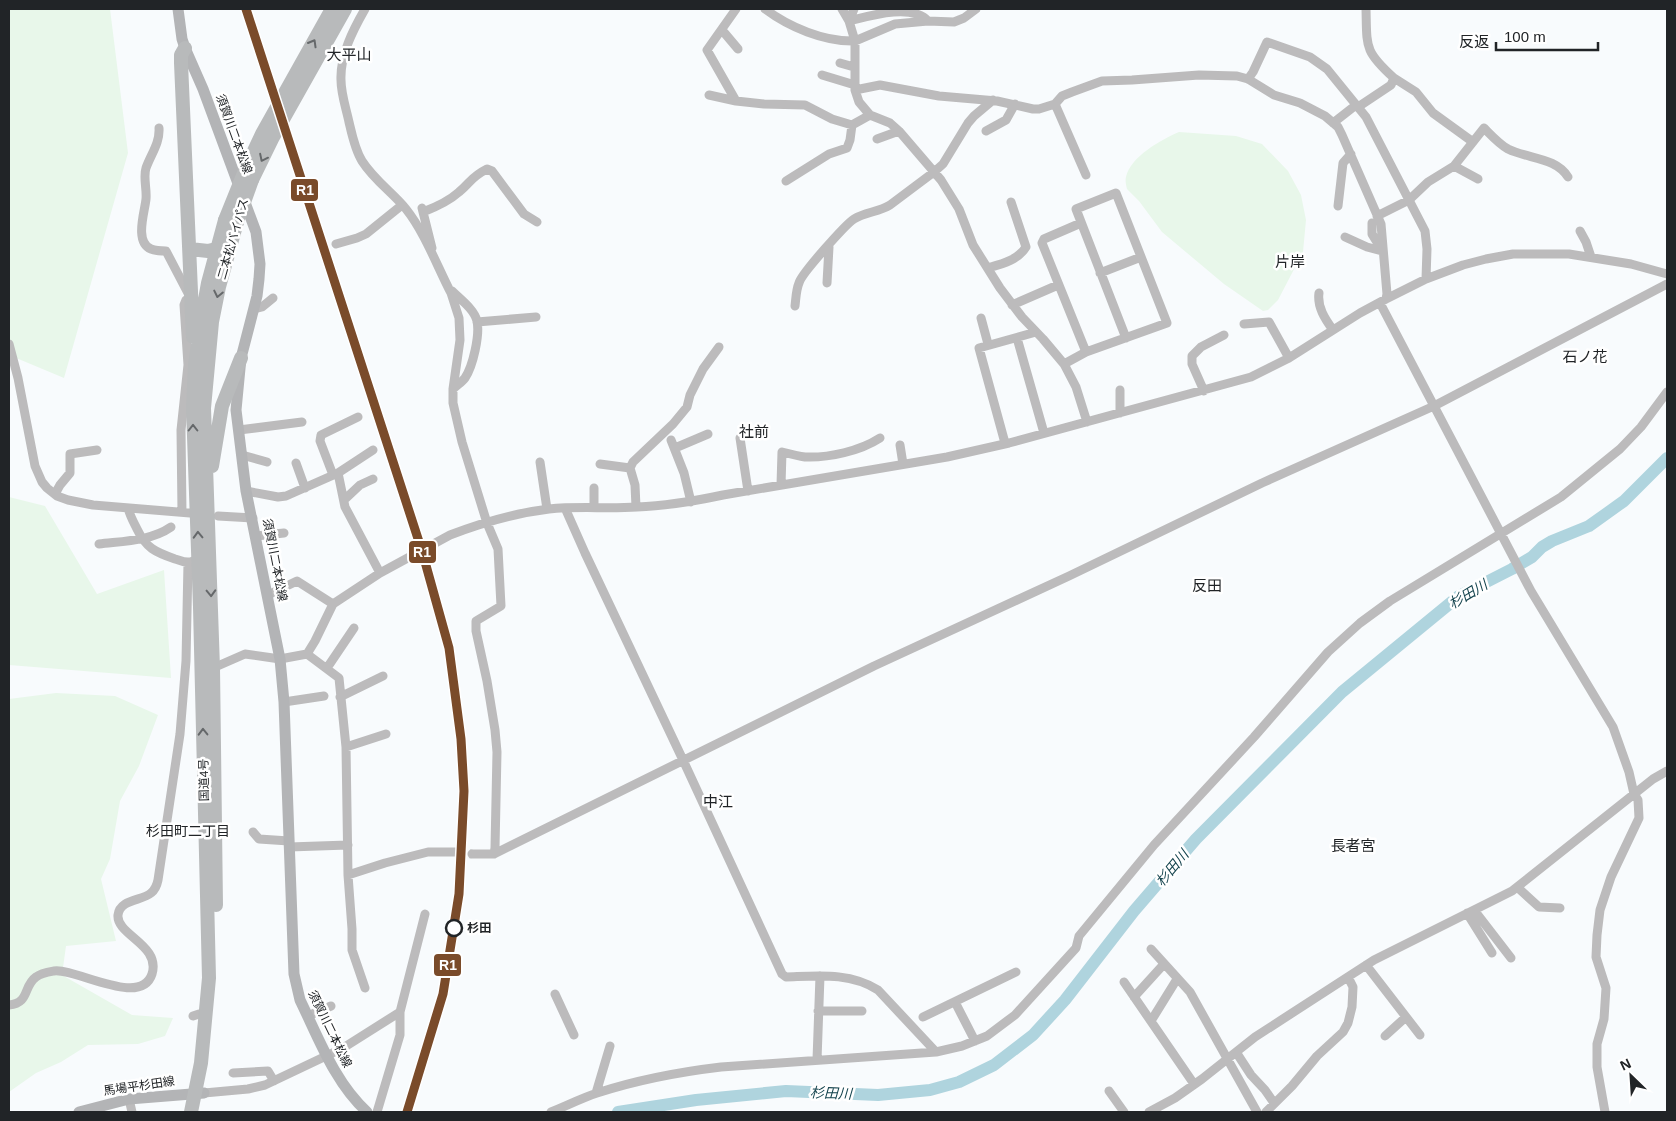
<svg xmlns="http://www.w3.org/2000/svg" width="1676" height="1121" font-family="Helvetica,'Noto Sans JP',sans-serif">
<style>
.green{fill:#e8f7ea}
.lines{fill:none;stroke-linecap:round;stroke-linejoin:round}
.river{stroke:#afd4de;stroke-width:12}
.minor-tunnel{stroke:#cdd0d2;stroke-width:9;stroke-dasharray:9 4.5;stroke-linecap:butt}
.minor{stroke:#bcbbbc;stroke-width:9}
.major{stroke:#b3b4b6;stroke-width:11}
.highway{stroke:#b8babb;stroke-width:14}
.highway-bridge{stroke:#b8babb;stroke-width:14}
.rail-1-casing{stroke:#fff;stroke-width:12}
.rail-1{stroke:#7a4b2a;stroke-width:9}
.oneway{stroke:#65686a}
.stop-dot{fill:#fff;stroke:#212427;stroke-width:2.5}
.labels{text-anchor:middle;stroke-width:5;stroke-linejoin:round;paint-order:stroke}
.street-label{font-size:12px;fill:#212427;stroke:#fff}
.stop-label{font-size:12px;font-weight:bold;fill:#212427;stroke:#fff;text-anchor:start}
.water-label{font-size:14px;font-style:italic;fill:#15444e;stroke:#fff}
.neighbourhood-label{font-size:14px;fill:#212427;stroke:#fff}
.quarter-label{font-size:15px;fill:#212427;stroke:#fff}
.line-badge{stroke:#fff;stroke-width:2}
.badge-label{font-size:14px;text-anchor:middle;font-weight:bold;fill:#fff}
</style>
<rect width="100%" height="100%" fill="#f8fbfd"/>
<path class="green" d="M 9,9 L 110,9 L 128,153 L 64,378 L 9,355 Z
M 1179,132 L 1236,136 L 1262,144 L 1288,171 L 1301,195 L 1306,220 L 1303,252 L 1278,300 L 1268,310 L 1263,311 L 1224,284 L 1162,232 L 1139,201 L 1127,189 C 1126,185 1125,180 1126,177 C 1131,156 1161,140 1179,132 Z
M 9,497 L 45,506 L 97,594 L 164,570 L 171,678 L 9,665 Z
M 56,693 L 115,696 L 158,715 L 139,766 L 120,801 L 110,859 L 101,879 L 116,941 L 66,946 L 62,975 L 132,1015 L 173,1018 L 165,1036 L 138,1044 L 88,1045 L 61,1062 L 36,1073 L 9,1092 L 9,699 Z"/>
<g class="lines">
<path class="river" d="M 618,1112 L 696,1100 L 786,1091 L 878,1095 L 930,1090 L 959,1082 L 994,1065 L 1033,1035 L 1065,1000 L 1134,911 L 1196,839 L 1342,692 L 1459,596 L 1512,569 L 1532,557 L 1542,547 L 1552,541 L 1589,526 L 1624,501 L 1667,458"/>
<path class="minor-tunnel" d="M 456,852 L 472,854"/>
<path class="minor" d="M 365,9 C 353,30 340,55 341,80 C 341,94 346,108 349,122 C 352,135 355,150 362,161 C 374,180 393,193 406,209 C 425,233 437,266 451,293 L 459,318 L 460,340 L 453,389 L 453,403 L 462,442 L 487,523 L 498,549 L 501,606 L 476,621 L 476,631 L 487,681 L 495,730 L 497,752 L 495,848 L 494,854
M 736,9 L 707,50 L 736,101 L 764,104 L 805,105 L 832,119 L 852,125
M 765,9 C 789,27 824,42 855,41 L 855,90 L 859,102 L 870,115 L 890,123 L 899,131 L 941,180 L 959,209 L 973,245 L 1000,288 L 1022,317 L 1043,339 L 1064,364 L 1076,387 L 1087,422
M 842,9 L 849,21 L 855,41 L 895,24 L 928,21 L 954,22 L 964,18 L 976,9
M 849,21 C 869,16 912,3 928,21
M 849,21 L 854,9
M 722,30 L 738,49
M 840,63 L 854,67
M 822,75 L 855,85
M 1394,78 L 1416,92 L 1433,113 L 1473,142
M 1248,79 L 1253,72 L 1267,42 L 1310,57 L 1327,69 L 1366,117 L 1425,231 L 1427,249 L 1426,279
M 855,90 L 880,85 L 939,96 L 997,101 L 1033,109 L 1039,109 L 1055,104 L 1062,96 L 1072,92 L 1102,81 L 1132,80 L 1199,75 L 1237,76 L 1248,79 L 1274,95 L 1300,103 L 1325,116 L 1338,127 L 1342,135 L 1381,224 L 1387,294 L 1386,299
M 709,95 L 736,101
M 1055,104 L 1086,175
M 1358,107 L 1391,85 L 1394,78 C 1364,51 1367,47 1366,9
M 1333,123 L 1356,105
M 159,128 C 160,143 151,154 146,168 C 143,177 147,189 146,199 C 145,211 134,242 151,249 C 156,251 162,251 166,251 L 190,297 L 186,300 L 184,305 L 188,365 L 181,430 L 182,512
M 986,131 L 1006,120 L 1015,104
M 877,139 L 899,131
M 1454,166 L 1478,179
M 786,181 L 829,154 L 847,148 L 850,140 L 852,125 L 870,115
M 1338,206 L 1343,163 L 1351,154
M 422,208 L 432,248
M 423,212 C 436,207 449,201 459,192 C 471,182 471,177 487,169 L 492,171 L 524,214 L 537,222
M 1377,216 L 1409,200 L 1428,182 L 1454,166 L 1484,128 C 1491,135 1499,144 1508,149 C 1528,159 1556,157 1568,177
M 1081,223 L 1044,239 L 1042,243 L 1086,352
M 1372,223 L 1372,234 L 1382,250
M 1580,231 L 1586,242 L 1591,257
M 1345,237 L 1367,247 L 1382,251
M 336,244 L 357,238 L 366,234 L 402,205
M 988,268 C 1002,264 1018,260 1026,247 L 1011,202
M 1100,273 L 1141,257
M 827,283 L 829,247
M 452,291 C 460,299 474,309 477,321 C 480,335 473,366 465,378 C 462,382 457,385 453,389
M 1319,293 C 1317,307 1325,319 1333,330
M 1380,303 L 1531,591 L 1613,727 L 1629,772 L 1634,794 L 1638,800 L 1639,818 L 1611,877 L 1600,910 L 1597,935 L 1596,957 L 1606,988 L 1604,1019 L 1597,1044 L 1597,1067 L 1605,1112
M 1012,305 L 1058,285
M 795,306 C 796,298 796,290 799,283 C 801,274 846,224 854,219 C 865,212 879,212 890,205 L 934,172 L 943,164 L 968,123 L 974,116 L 993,100
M 254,309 L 262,307 L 273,298
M 981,318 L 988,344
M 477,322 L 536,317
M 1244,324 L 1269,322 L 1289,358
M 1017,338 L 1044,433
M 9,344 L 18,378 L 35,466 L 42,482 L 47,488 L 57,496 L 68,500 L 93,505 L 190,513
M 1064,364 L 1086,352 L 1167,323 L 1116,193 L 1076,209 L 1126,338
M 1120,390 L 1120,413
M 1204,391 L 1192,364 L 1192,356 L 1201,347 L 1224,335
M 239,430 L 302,422
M 740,438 L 748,491
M 671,440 L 684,473 L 691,502
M 1005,443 L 979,348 L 1036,332
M 900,445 L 903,464
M 675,448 L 708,434
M 373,450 L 338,473 L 345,507 L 380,573
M 242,455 L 267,462
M 540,462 L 547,509
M 296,463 L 305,488
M 600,464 L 630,468 L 635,485 L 636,507
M 630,468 L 633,462 L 673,424 L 687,407 L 690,395 L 703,369 L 719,347
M 333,475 L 320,441 L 321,435 L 358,417
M 781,485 L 782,452 C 790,454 798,456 805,457 C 829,458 860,451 880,438
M 246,491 L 278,497 L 286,496 L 338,473
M 55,494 L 60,485 L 70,473 L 70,454 L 97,450
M 344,500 L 360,485 L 373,479
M 594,507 L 594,488
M 128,508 C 130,516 133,521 137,529 C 146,548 155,552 175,559 C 182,561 187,564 193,561
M 565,508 L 585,553 L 683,760 L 782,974 L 786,977 C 817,976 850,972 878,990 L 936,1052 L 962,1046 L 987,1036 L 1015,1015 L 1076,948 L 1079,936 L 1154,845 L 1254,737 L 1328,652 L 1360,623 L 1390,601 L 1561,497 L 1620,449 L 1641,427 L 1667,392
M 218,516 L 253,518
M 256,536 L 284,533
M 99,544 C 123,541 151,541 171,527
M 268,595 L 297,581 L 333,604
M 307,654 L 339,678 L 346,747 L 348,875 L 352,929 L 352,950 L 365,988
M 213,668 L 245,654 L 280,659 L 307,654 L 315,641 L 333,604 L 380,573 L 450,535 C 481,523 516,513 549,509 C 578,506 608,509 637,507 C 666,506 695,501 723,495 L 947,457 L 1009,443 L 1251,377 L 1289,358 L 1360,313 L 1386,299 L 1426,279 L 1463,265 L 1486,259 L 1513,254 L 1569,254 L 1631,264 L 1667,274
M 327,668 L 354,628
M 340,697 L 383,676
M 284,702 L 324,696
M 346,747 L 386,734
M 253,832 L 259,839 L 289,841
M 289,847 L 348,845
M 472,854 L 494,854 L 874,666 L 1069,576 L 1262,483 L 1434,406 L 1667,284
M 348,875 L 385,863 L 428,852 L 456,852
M 1517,887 L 1539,907 L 1560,908
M 1474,910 L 1511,958
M 1467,913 L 1492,953
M 1151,949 L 1190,992 L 1257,1112
M 1366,965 L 1420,1035
M 1124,982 L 1194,1084
M 555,994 L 574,1035
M 1134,997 L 1164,964
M 955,1002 L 975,1041
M 9,1005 C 30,1003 23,986 36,977 C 41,973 48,972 54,971 C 76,968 141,1008 152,974 C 161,945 116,935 118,915 C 120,899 142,901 151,893 C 156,889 157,885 158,880 L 180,734 L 186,661 L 188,563
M 818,1011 L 862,1011
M 193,1016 L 199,1014 L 205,1014
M 308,1016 L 331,1006
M 923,1017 L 1016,972
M 1151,1021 L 1177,979
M 1385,1036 L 1406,1017
M 1236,1052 L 1251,1075 L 1265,1090 L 1274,1103
M 817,1060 L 820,976
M 233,1073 L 268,1071 L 274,1081
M 1109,1091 L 1124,1112
M 204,1093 L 248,1089 L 265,1085 L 343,1048 L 400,1012
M 596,1093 L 610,1046
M 129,1099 L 132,1112
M 377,1112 L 400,1035 L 400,1012 L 425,914
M 551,1112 C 566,1106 582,1098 597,1093 C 637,1080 679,1072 721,1067 L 936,1052
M 1149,1112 L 1175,1098 L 1202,1079 L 1255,1037 L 1374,960 L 1512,891 L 1653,779 L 1667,771
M 1266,1112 L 1292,1086 L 1317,1056 L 1343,1032 L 1348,1023 L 1352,1007 L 1353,987 L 1348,977"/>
<path class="major" d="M 178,9 L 182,39 L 185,48 L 203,89 L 256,232 L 260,264 L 259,279 L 257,296 L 241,358 L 236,410 L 246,491 L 280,659 L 284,702 L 294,974 L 300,1000 C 319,1039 335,1083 367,1112
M 79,1112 L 129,1099 L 204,1093"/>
<path class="highway" d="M 185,48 L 181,55 L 181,63 L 193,337
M 246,168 L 262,134 L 332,9
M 252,180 L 273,137 L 345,9
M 190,249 L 208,251 L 224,247
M 212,466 L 222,406 L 241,358
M 216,905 L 213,668 L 204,408 L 212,322 L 219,287 L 237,222
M 191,1112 L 201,1063 L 209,978 L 200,607 L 193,408 L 195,365 L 201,322 L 208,283 L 225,220"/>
<path class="highway-bridge" d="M 225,220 L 246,168
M 237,222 L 252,180"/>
<g class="rail-1-casing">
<path id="rail-1" d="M 246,9 L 422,551 L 449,648 L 461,739 L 464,791 L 459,894 L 443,994 L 407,1112"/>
</g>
<use href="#rail-1" class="rail-1"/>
</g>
<defs><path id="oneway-chevron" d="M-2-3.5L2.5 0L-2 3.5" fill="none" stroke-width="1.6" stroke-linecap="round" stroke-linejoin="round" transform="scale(1.25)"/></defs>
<g class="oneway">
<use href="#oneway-chevron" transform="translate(313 43) rotate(-60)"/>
<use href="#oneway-chevron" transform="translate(263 158) rotate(116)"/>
<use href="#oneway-chevron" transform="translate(218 294) rotate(102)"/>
<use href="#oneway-chevron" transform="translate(193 428) rotate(-90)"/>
<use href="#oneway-chevron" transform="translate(198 535) rotate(-92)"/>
<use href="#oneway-chevron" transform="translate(211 593) rotate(88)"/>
<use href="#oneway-chevron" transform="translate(203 732) rotate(-91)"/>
</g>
<circle class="stop-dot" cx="454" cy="928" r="8"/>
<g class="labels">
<g class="street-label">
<text transform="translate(234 134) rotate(70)" y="4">須賀川二本松線</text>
<text transform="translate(233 239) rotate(-74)" y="4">二本松バイパス</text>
<text transform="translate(275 560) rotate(79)" y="4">須賀川二本松線</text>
<text transform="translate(204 780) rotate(-91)" y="4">国道4号</text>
<text transform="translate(330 1029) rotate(64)" y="4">須賀川二本松線</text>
<text transform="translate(139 1086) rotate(-8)" y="4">馬場平杉田線</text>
</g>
<g class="stop-label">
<text x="467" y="932">杉田</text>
</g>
<g class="water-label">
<text transform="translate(1468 594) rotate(-31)" y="5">杉田川</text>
<text transform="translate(1172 868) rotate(-50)" y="5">杉田川</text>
<text transform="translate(831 1093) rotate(2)" y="5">杉田川</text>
</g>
<g class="neighbourhood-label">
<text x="188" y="836">杉田町二丁目</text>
</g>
<g class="quarter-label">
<text x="1474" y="47">反返</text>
<text x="349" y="60">大平山</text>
<text x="1290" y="267">片岸</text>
<text x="1585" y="362">石ノ花</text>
<text x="754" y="437">社前</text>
<text x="1207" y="591">反田</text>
<text x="718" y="807">中江</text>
<text x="1353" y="851">長者宮</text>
</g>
</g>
<g class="line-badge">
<rect x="290" y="178" width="29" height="24" rx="5" fill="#7a4b2a"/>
<rect x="408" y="540" width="29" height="24" rx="5" fill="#7a4b2a"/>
<rect x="433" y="953" width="29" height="24" rx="5" fill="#7a4b2a"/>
</g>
<g class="badge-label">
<text x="305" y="195">R1</text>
<text x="422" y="557">R1</text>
<text x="448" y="970">R1</text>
</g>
<rect width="1676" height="1121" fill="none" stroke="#212427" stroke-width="20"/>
<g transform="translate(1631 1076) rotate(335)" stroke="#ffffff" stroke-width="4" paint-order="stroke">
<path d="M0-4L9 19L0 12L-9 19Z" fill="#212427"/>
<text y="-8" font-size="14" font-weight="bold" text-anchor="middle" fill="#212427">N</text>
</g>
<path d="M1496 42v8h102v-8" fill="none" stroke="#212427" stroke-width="2.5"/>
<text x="1504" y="42" font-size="15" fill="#212427" stroke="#ffffff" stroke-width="4" paint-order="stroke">100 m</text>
</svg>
